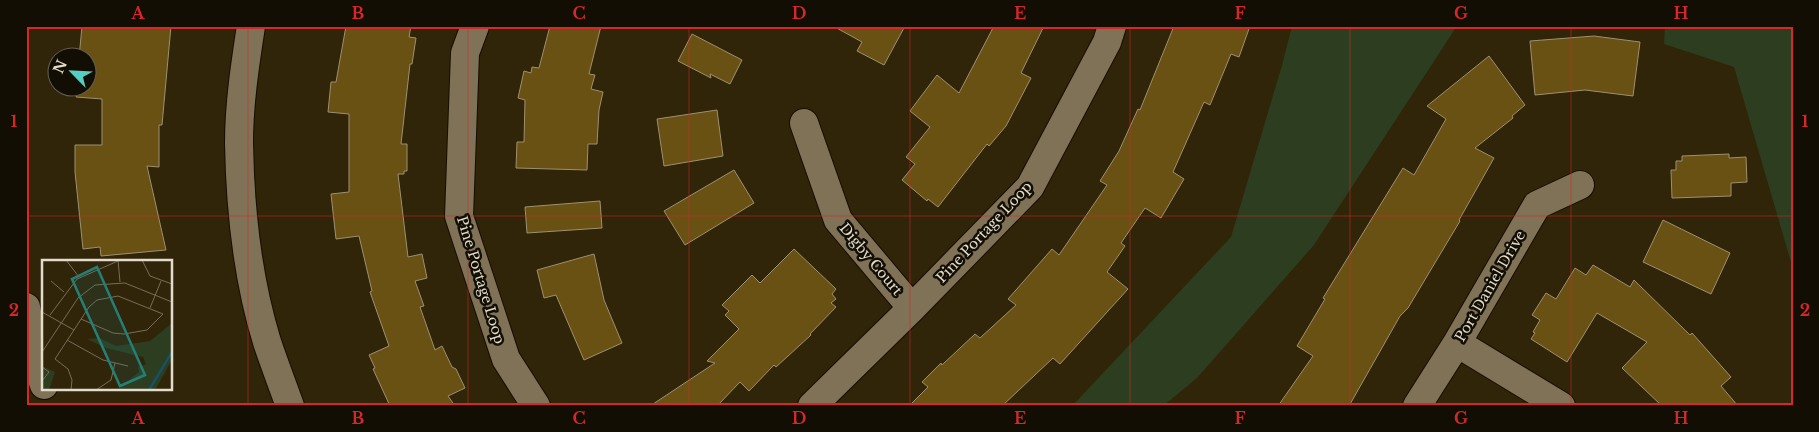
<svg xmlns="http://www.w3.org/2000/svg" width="1819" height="432" font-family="'Libre Baskerville',serif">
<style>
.green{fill:#2c3d20}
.building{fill:#695013;stroke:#9e9072}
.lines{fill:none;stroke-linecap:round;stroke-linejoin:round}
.minor-casing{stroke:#180d00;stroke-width:30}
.minor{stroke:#807256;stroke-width:28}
.grid{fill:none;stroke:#d62828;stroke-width:1;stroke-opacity:0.55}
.labels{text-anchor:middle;stroke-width:5;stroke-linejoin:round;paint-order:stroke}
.street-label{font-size:14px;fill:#e3dccc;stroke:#130e04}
.inset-river{fill:none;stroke:#155264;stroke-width:2.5}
.inset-road{fill:none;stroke:#786e57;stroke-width:1}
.view{fill:#248077;fill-opacity:0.15;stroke:#248077;stroke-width:2.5}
.inset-edge{fill:none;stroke:#e3dccc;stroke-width:2.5}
.neatline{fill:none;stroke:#d62828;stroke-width:2}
.grid-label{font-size:16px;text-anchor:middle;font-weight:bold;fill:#d62828}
</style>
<rect width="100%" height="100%" fill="#302409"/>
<path class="green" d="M 1292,26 L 1457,26 L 1314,245 L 1197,378 L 1163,406 L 1072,406 L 1231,237 L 1282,65 Z
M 1665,26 L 1793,26 L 1793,269 L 1734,67 L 1664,44 Z"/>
<path class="building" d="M 82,26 L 171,26 L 162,125 L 159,125 L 159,167 L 147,166 L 166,250 L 101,256 L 100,247 L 83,249 L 75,172 L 75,145 L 102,145 L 102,99 L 76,97 L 77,88 L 88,88 L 88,58 L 79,58 Z
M 346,26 L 411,26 L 409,37 L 416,38 L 412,64 L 410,64 L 401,144 L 407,144 L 407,171 L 404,171 L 404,174 L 398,174 L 408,257 L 422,254 L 427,278 L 415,281 L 424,306 L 420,307 L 435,350 L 442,346 L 452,367 L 456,369 L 465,388 L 448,396 L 455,406 L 390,406 L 373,369 L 375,368 L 369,355 L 389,346 L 370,292 L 372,291 L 359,236 L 336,239 L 331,194 L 349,192 L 349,114 L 328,112 L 331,82 L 336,82 Z
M 550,26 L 601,26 L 589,74 L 595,75 L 591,89 L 603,92 L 599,110 L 597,144 L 588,144 L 587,170 L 516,168 L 517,142 L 524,142 L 525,100 L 518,98 L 524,71 L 531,73 L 532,67 L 539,68 Z
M 833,26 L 905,26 L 884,65 L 857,51 L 862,42 Z
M 994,26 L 1044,26 L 1021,73 L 1031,78 L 1006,126 L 989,146 L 987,144 L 938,207 L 928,199 L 927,201 L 902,180 L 915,164 L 906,157 L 930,127 L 910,111 L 937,75 L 959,93 Z
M 1174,26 L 1250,26 L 1239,57 L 1231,54 L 1210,105 L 1204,102 L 1173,172 L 1184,179 L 1161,218 L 1145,208 L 1121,243 L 1125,246 L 1107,272 L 1128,289 L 1060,364 L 1053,358 L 1002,406 L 909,406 L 928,387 L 922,382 L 941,363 L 942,365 L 975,334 L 980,338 L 1016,305 L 1008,299 L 1052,249 L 1059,255 L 1107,185 L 1100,181 L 1119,151 L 1138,109 L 1140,110 Z
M 692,34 L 742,60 L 730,84 L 710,74 L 711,78 L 678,61 Z
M 1594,36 L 1640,42 L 1633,96 L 1585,90 L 1535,95 L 1530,41 Z
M 1489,56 L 1525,105 L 1512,116 L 1513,118 L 1475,148 L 1494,158 L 1459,220 L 1460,221 L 1408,308 L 1400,316 L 1349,406 L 1278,406 L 1313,356 L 1297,346 L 1325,299 L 1323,298 L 1403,168 L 1414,175 L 1446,119 L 1427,106 Z
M 717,110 L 723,156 L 664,166 L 657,119 Z
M 1729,154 L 1729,158 L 1746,157 L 1747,182 L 1731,183 L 1731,196 L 1672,198 L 1671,170 L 1676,170 L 1676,161 L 1682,161 L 1682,156 Z
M 734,170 L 754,203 L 685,245 L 664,211 Z
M 600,201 L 602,228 L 527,233 L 525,207 Z
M 1663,220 L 1730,253 L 1711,294 L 1643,262 Z
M 794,249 L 836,289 L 832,294 L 836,299 L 831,303 L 836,307 L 810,334 L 811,335 L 776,367 L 774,365 L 749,391 L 740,382 L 717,406 L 650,406 L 715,363 L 707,361 L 739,329 L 725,315 L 729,311 L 722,305 L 752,275 L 760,283 Z
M 594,254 L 604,300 L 622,343 L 584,360 L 556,295 L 544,298 L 537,270 Z
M 1593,265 L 1630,287 L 1634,280 L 1690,335 L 1692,333 L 1731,377 L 1721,386 L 1738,406 L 1662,406 L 1622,368 L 1647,342 L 1597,313 L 1567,362 L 1531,339 L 1535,333 L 1533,332 L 1540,320 L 1532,315 L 1546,293 L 1556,299 L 1575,268 L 1586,275 Z"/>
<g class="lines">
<g class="minor-casing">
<path id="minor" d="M 251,26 C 245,65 239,104 239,143 C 240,207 248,280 267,342 C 274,363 282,384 290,406
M 475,26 L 465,53 L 459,216 L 506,359 L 536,406
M 804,123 L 838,220 L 912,308
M 26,307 L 37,365 L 44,385
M 1457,343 L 1561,406
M 812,406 L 912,308 L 1030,187 L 1107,42 L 1112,26
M 1417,406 L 1457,343 L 1537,205 L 1580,185"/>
</g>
<use href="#minor" class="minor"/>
</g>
<path class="grid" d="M 248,26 L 248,406M 468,26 L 468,406M 689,26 L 689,406M 910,26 L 910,406M 1130,26 L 1130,406M 1350,26 L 1350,406M 1571,26 L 1571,406M 26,216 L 1793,216"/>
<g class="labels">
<g class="street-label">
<text transform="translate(984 232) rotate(-47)" y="5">Pine Portage Loop</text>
<text transform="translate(871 259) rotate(50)" y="5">Digby Court</text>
<text transform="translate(481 280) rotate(73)" y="5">Pine Portage Loop</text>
<text transform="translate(1490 286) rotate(-60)" y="5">Port Daniel Drive</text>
</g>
</g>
<g transform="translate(42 260)">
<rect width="130" height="130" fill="#302409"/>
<path d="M 130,63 L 130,100 L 113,130 L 76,130 L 97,112 L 96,107 L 104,104 L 101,97 L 64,88 L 45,79 L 57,78 L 74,86 L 108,81 ZM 0,106 L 13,112 L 7,130 L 0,130 Z" fill="#2c3d20"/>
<path class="inset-river" d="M 107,130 L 130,92"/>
<path class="inset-road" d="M 24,0 L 37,17M 76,0 L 78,22M 100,0 L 108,16 L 130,24M 9,21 L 22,32M 108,48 L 119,21M 0,52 L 32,70M 8,55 L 35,19 L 76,1M 25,80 L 61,100 L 86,106M 0,92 L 36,38 L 53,25 L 83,23 L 130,42M 0,107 L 7,112 L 0,121M 29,130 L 30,120 L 26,109 L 13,99 L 47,47 L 55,40 L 76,36 L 121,54 L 105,70 L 82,74 L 71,73 L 39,59M 54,130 L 69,120 L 73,103"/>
<path class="view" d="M 55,7 L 103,115 L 78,126 L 30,19 Z"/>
<rect width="130" height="130" class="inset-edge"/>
</g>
<rect width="1819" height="432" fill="none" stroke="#130e04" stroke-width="55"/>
<g transform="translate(72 72) rotate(294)"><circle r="24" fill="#130e04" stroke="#666054"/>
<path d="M0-4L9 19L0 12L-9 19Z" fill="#55cec5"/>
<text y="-8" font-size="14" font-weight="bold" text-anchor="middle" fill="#e3dccc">N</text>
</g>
<rect x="28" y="28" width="1764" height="376" class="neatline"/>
<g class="grid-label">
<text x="138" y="19">A</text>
<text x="358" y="19">B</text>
<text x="579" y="19">C</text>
<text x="799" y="19">D</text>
<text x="1020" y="19">E</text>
<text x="1240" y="19">F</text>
<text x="1461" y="19">G</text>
<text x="1681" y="19">H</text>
<text x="14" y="127">1</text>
<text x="1805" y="127">1</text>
<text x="14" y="316">2</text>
<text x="1805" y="316">2</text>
<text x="138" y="424">A</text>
<text x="358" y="424">B</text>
<text x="579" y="424">C</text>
<text x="799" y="424">D</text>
<text x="1020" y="424">E</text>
<text x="1240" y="424">F</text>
<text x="1461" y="424">G</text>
<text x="1681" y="424">H</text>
</g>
</svg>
